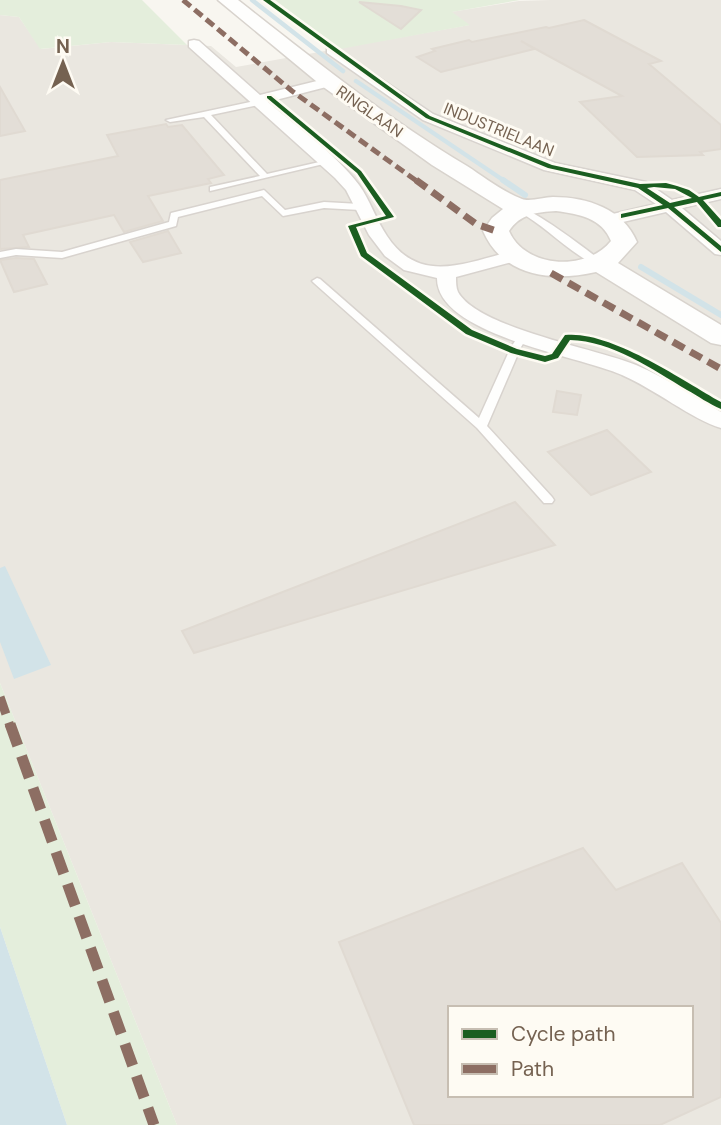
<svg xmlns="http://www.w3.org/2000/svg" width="721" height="1125" font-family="'DM Sans',sans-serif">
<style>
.industrial{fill:#eae7e0;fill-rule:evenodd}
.green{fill:#e4eedc}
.water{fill:#d2e3e8}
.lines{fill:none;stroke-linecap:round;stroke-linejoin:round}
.stream-far1{stroke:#d2e3e8;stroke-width:4.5}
.stream{stroke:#d2e3e8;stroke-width:6}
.building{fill:#e3ded7;stroke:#e0dad2;stroke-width:2;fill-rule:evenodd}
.lane-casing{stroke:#d8d3ce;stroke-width:3}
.street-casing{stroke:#d8d3ce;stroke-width:3}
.secondary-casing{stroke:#d8d3cd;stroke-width:3}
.lane{fill:#fefefd;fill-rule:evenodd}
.street{fill:#fefefd;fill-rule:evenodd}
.secondary{fill:#fefefd;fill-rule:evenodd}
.quiet-far3{stroke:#8d6e63;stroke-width:5;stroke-dasharray:10 5;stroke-linecap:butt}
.quiet-far2{stroke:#8d6e63;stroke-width:7;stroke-dasharray:13 7;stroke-linecap:butt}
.quiet-far1{stroke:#8d6e63;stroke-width:9;stroke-dasharray:18 9;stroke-linecap:butt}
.quiet{stroke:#8d6e63;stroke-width:11;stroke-dasharray:23 11;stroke-linecap:butt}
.cycleway-casing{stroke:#fefbf3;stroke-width:5}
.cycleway{fill:#1b5e20;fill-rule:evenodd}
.labels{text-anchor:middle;stroke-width:6;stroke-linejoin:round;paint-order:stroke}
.far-street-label{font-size:16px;fill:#756251;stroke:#fefbf3}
</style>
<rect width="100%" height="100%" fill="#f8f6f0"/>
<path class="industrial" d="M 550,0 L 721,0 L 721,1125 L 177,1125 L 0,683 L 0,15 L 19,17 L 41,49 L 111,42 L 211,46 L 236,67 L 469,25 L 451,12 L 519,1 ZM 450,1008 L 691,1008 L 691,1095 L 450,1095 Z"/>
<path class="green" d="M 0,0 L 142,0 L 187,45 L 111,42 L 40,49 L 19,17 L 0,15 Z
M 275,0 L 520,0 L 452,12 L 470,25 L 340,49 Z
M 0,683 L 177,1125 L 67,1125 L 0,927 Z"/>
<path class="water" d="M 5,566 L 51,665 L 14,679 L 0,642 L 0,568 Z
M 0,927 L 67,1125 L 0,1125 Z"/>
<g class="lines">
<path class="stream-far1" d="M 252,0 L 343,71
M 356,81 L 506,182"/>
<path class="stream" d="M 503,180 L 525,195
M 641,267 L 721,315"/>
</g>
<path class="building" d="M 359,2 L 401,6 L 421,10 L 401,29 Z
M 584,20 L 661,61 L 649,64 L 721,125 L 721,149 L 700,152 L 703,155 L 637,157 L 580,102 L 622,96 L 521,41 L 534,49 L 441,72 L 417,57 L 435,51 L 432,49 L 469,40 L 472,42 L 546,27 L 549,28 Z
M 0,87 L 25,131 L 0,136 Z
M 166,124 L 168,127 L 182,125 L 224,175 L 208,179 L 211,183 L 148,196 L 163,221 L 124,232 L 114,215 L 23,235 L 29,247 L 0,249 L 0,180 L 118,156 L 107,135 Z
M 168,231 L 181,253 L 143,262 L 130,242 Z
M 16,258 L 34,259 L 47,284 L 14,292 L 0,260 Z
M 557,391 L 581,395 L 577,415 L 553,412 Z
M 607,430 L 651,472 L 591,495 L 548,452 Z
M 515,502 L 555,545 L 194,653 L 182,631 Z
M 583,848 L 616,890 L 682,863 L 721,923 L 721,1097 L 660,1125 L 414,1125 L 339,942 ZM 450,1008 L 691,1008 L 691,1095 L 450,1095 Z"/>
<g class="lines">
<g class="lane-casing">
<path id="lane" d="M 260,100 L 264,102 L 263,104 L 211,115 L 267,174 L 328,160 L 332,162 L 210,191 L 210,187 L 260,176 L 204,117 L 170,122 L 166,120 Z
M 264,190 L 285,210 L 324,202 L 360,204 L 364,207 L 360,210 L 324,208 L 283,216 L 262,196 L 178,217 L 176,226 L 62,258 L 16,255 L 0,258 L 0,252 L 16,249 L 62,252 L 169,222 L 171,213 Z
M 518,207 C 531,207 592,253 605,264 L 600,267 C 571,255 546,226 518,211 Z
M 317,278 L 320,279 L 479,418 L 511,347 L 520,334 L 526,334 L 528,336 L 521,347 L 487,426 L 552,497 L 554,500 L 552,503 L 544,503 L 477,428 L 314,283 L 312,281 Z"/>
</g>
<g class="street-casing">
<path id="street" d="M 194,40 L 199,41 L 260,95 L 329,78 L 334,79 L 336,82 L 334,85 L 268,102 C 298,128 335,153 359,185 C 370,200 376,220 387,236 C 420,286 467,262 513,251 L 519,252 L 522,256 L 519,260 L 456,277 C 456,282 456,288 458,292 C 478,328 597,349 636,365 C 666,378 693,396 721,412 L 721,428 C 693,420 653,388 622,375 C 581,356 436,335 437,278 L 404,270 L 385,256 L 369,235 L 346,190 L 335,178 L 189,47 L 189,41 Z
M 332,46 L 433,114 L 555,163 L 646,182 L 672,200 L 721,189 L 721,199 L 682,208 L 721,241 L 721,255 L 715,254 L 666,212 L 610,225 L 604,224 L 601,220 L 604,216 L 656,204 L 635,190 L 544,170 L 423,120 L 327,53 L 327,47 Z"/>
</g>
<g class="secondary-casing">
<path id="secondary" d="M 218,0 L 238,0 C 312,58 386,118 467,166 C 484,177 503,192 522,199 C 530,202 544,197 553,197 C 588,197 623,209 637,242 L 618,263 L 721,325 L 721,345 L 711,343 L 596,272 C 552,282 503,277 483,231 L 492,218 L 503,209 L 432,165 L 322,86 ZM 556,211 C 579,214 602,218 611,241 C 586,272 525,268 509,231 C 520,214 537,212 556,211 Z"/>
</g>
<use href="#lane" class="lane"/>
<use href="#street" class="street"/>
<use href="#secondary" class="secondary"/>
<path class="quiet-far3" d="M 183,0 L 292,91 L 418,182"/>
<path class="quiet-far2" d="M 416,180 L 476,224 L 496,231
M 551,273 L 721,369"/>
<path class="quiet-far1" d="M 0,697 L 10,726"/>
<path class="quiet" d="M 10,724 L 154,1125"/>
<g class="cycleway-casing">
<path id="cycleway" d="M 263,0 L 270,0 L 430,116 L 552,165 L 640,184 L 666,183 L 677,186 L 689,190 L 699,197 L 721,192 L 721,196 L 703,200 L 721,220 L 721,227 L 718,227 L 697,202 L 674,207 L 721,246 L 721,252 L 668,208 L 621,218 L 621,214 L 663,205 L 638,188 L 548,168 L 426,118 ZM 654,187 L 675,189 L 692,198 L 670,203 L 647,188 Z
M 267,96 L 271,96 L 361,171 L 394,217 L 356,227 L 367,253 L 472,330 L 517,349 L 545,356 L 552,354 L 565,335 C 610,330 682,380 721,402 L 721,409 C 709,404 698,396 687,390 C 652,369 612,341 570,340 L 558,358 L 545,362 L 511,353 L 466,334 L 361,256 L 348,226 L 386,216 L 357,173 L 267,98 Z"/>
</g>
<use href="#cycleway" class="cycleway"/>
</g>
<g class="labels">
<g class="far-street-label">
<text transform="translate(370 111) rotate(35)" y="6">RINGLAAN</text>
<text transform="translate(499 129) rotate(22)" y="6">INDUSTRIELAAN</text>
</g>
</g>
<rect x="448" y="1006" width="245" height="91" fill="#fefbf3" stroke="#c7beb2" stroke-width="2"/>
<rect x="462" y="1029" width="35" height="10" fill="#1b5e20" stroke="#c7beb2" stroke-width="2"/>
<text x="511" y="1041" font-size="21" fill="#756251">Cycle path</text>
<rect x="462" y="1064" width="35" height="10" fill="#8d6e63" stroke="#c7beb2" stroke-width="2"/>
<text x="511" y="1076" font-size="21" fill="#756251">Path</text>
<g transform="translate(63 63)" stroke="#fefbf3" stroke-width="5" paint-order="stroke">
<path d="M0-5L12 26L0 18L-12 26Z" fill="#756251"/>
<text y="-10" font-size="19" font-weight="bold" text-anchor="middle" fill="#756251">N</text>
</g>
</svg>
